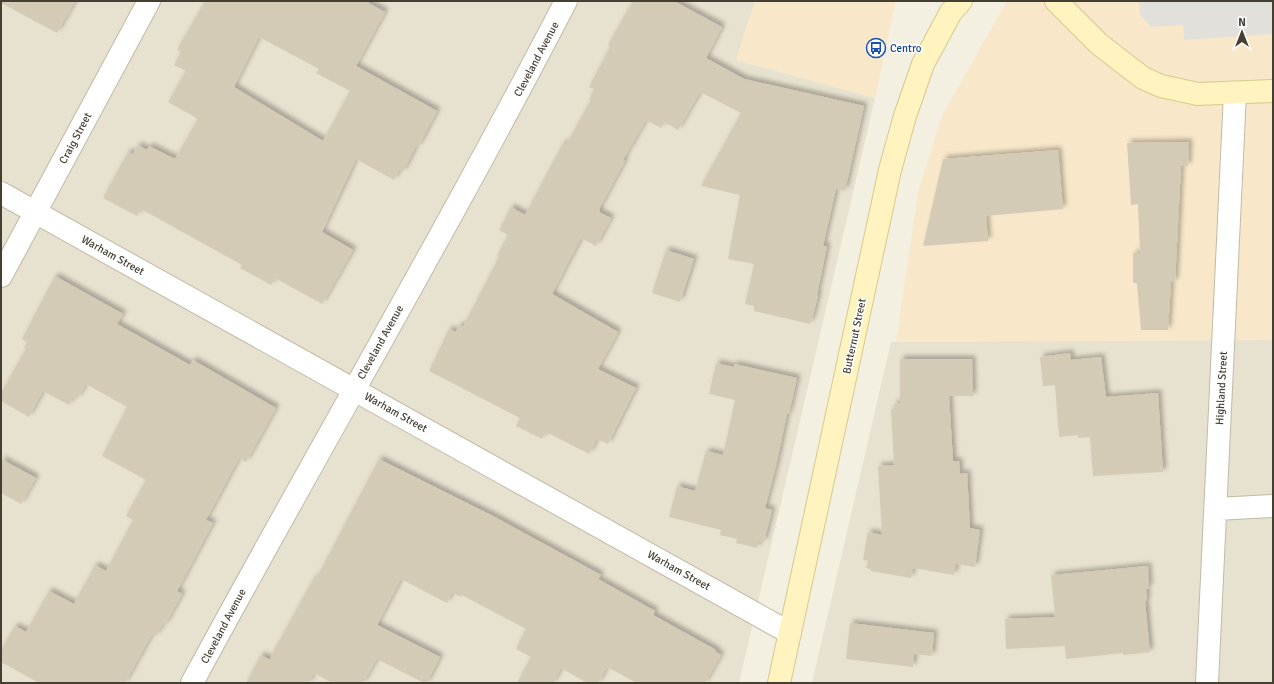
<svg xmlns="http://www.w3.org/2000/svg" width="1274" height="684" font-family="Signika,sans-serif">
<style>
.residential{fill:#e7e1cf}
.commercial{fill:#f8e8c9}
.parking{fill:#e2e0db}
.building{fill:#d4cbb6;fill-rule:evenodd;filter:url(#shadow)}
.lines{fill:none;stroke-linecap:round;stroke-linejoin:round}
.street-casing{stroke:#c1baa6;stroke-width:24}
.secondary-casing{stroke:#d7c98c;stroke-width:24}
.street{stroke:#fff;stroke-width:22}
.secondary{stroke:#fff4bf;stroke-width:22}
.labels{text-anchor:middle;stroke-width:3;stroke-linejoin:round;paint-order:stroke}
.transit-label{font-size:11px;fill:#164399;stroke:#fff;text-anchor:start}
.street-label{font-size:11px;fill:#443f32;stroke:#fff}
</style>
<defs>
<filter id="shadow"><feDropShadow dx="3.5" dy="-3.5" stdDeviation="2" flood-color="#0004"/></filter>
</defs>
<rect width="100%" height="100%" fill="#f3efe1"/>
<path class="residential" d="M 1,1 L 755,1 L 736,60 L 875,98 L 739,683 L 1,683 Z
M 1273,340 L 1273,683 L 812,683 L 891,342 Z"/>
<path class="commercial" d="M 755,1 L 896,1 L 875,98 L 736,60 Z
M 1007,1 L 1273,1 L 1273,340 L 896,342 L 918,192 L 943,114 Z"/>
<path class="parking" d="M 1139,1 L 1272,1 L 1273,34 L 1184,40 L 1183,25 L 1151,27 L 1140,15 Z"/>
<path class="building" d="M 1,1 L 75,1 L 57,33 L 1,3 Z
M 205,1 L 365,1 L 385,12 L 356,66 L 437,111 L 418,147 L 416,146 L 403,172 L 399,170 L 394,180 L 356,159 L 322,232 L 353,250 L 322,304 L 275,278 L 271,285 L 240,268 L 242,265 L 141,209 L 137,216 L 103,198 L 128,152 L 133,154 L 138,145 L 147,150 L 149,146 L 175,159 L 198,119 L 168,102 L 186,71 L 174,65 L 181,52 L 177,50 ZM 259,37 L 319,69 L 316,73 L 350,91 L 323,141 L 234,87 Z
M 633,1 L 674,1 L 722,27 L 706,58 L 744,79 L 864,106 L 845,191 L 836,189 L 823,246 L 827,246 L 817,295 L 818,295 L 812,320 L 811,319 L 810,324 L 754,311 L 754,306 L 745,304 L 754,264 L 728,259 L 740,195 L 701,186 L 741,113 L 700,92 L 678,130 L 664,122 L 661,128 L 646,120 L 623,160 L 625,161 L 599,209 L 600,210 L 599,212 L 611,218 L 596,246 L 581,238 L 552,294 L 618,332 L 598,369 L 636,388 L 608,444 L 597,439 L 589,454 L 546,432 L 542,439 L 516,426 L 520,418 L 429,371 L 449,329 L 456,332 L 459,325 L 463,327 L 499,257 L 497,256 L 508,235 L 499,230 L 511,207 L 525,215 L 563,143 L 566,145 L 591,100 L 589,99 L 594,89 L 589,87 L 610,47 L 608,45 Z
M 1189,142 L 1188,166 L 1181,166 L 1175,282 L 1171,282 L 1168,330 L 1141,330 L 1137,283 L 1133,283 L 1133,253 L 1140,253 L 1138,204 L 1131,205 L 1127,143 Z
M 1058,150 L 1063,209 L 986,216 L 988,241 L 923,246 L 943,159 Z
M 666,250 L 694,259 L 680,302 L 652,293 Z
M 55,276 L 123,314 L 117,324 L 190,365 L 193,360 L 276,408 L 246,462 L 239,458 L 206,520 L 213,523 L 177,591 L 182,594 L 165,625 L 163,624 L 156,636 L 152,634 L 125,683 L 39,683 L 1,662 L 1,650 L 15,626 L 26,632 L 49,591 L 74,604 L 95,565 L 106,571 L 133,520 L 126,516 L 146,480 L 102,456 L 127,407 L 86,384 L 77,399 L 73,397 L 69,405 L 43,391 L 29,417 L 1,401 L 1,393 L 26,349 L 24,348 L 27,342 L 22,339 Z
M 1070,353 L 1071,360 L 1101,357 L 1106,397 L 1158,393 L 1163,472 L 1093,476 L 1090,437 L 1078,438 L 1078,435 L 1059,437 L 1055,385 L 1043,386 L 1040,357 Z
M 900,359 L 972,359 L 973,396 L 949,396 L 953,461 L 959,461 L 960,474 L 967,473 L 970,528 L 980,530 L 975,567 L 956,564 L 954,575 L 913,568 L 911,578 L 871,571 L 871,569 L 866,568 L 868,561 L 863,560 L 868,532 L 882,535 L 878,466 L 894,465 L 891,409 L 894,409 L 894,404 L 900,403 Z
M 716,363 L 734,367 L 734,364 L 797,378 L 789,414 L 787,414 L 776,466 L 765,508 L 772,510 L 764,542 L 759,541 L 757,548 L 736,543 L 737,539 L 720,535 L 721,530 L 669,517 L 677,486 L 695,491 L 706,451 L 723,455 L 735,400 L 709,394 Z
M 1,459 L 36,478 L 21,504 L 1,493 Z
M 379,459 L 493,516 L 601,575 L 598,579 L 655,611 L 653,615 L 716,650 L 715,651 L 721,655 L 705,683 L 637,683 L 607,667 L 598,683 L 587,683 L 561,668 L 553,683 L 517,683 L 531,657 L 516,649 L 526,629 L 462,595 L 461,597 L 452,593 L 447,603 L 401,579 L 377,625 L 440,657 L 427,683 L 424,683 L 377,659 L 363,683 L 332,683 L 314,673 L 309,682 L 311,683 L 246,683 L 261,655 L 270,660 L 273,652 L 314,578 L 316,579 Z
M 1148,566 L 1149,588 L 1146,589 L 1147,601 L 1145,601 L 1150,652 L 1123,655 L 1123,653 L 1066,659 L 1065,646 L 1006,649 L 1005,619 L 1055,617 L 1051,575 Z
M 850,623 L 934,633 L 932,656 L 914,654 L 913,667 L 846,659 Z"/>
<g class="lines">
<g class="street-casing">
<path id="street" d="M 1,193 L 790,633
M 1,276 L 149,1
M 1216,509 L 1273,506
M 192,683 C 315,455 447,231 566,1
M 1207,683 L 1235,93"/>
</g>
<g class="secondary-casing">
<path id="secondary" d="M 1056,1 L 1099,44 L 1143,78 L 1161,86 L 1198,94 L 1273,91
M 779,683 L 890,170 L 905,116 L 923,64 L 951,12 L 961,1"/>
</g>
<use href="#street" class="street"/>
<use href="#secondary" class="secondary"/>
</g>
<defs>
<g id="bus-ring" transform="scale(1)"><circle r="9.5" fill="#fff" stroke="#1a4fb4" stroke-width="1.5"/><path d="M-5-6H5V4H4V6H2V4H-2V6H-4V4H-5ZM-3.5-4V0h7V-4ZM-3.5 1.2v1.5H-2V1.2ZM2 1.2v1.5H3.5V1.2Z" fill="#1a4fb4"/></g>
</defs>
<g fill-rule="evenodd">
<use href="#bus-ring" x="876" y="48"/>
</g>
<g class="labels">
<g class="transit-label">
<text x="890" y="52">Centro</text>
</g>
<g class="street-label">
<text transform="translate(536 59) rotate(-62)" y="4">Cleveland Avenue</text>
<text transform="translate(75 138) rotate(-62)" y="4">Craig Street</text>
<text transform="translate(113 255) rotate(29)" y="4">Warham Street</text>
<text transform="translate(854 336) rotate(-78)" y="4">Butternut Street</text>
<text transform="translate(380 342) rotate(-61)" y="4">Cleveland Avenue</text>
<text transform="translate(1221 388) rotate(-87)" y="4">Highland Street</text>
<text transform="translate(396 412) rotate(29)" y="4">Warham Street</text>
<text transform="translate(679 570) rotate(29)" y="4">Warham Street</text>
<text transform="translate(223 626) rotate(-62)" y="4">Cleveland Avenue</text>
</g>
</g>
<rect width="1274" height="684" fill="none" stroke="#443f32" stroke-width="4"/>
<g transform="translate(1242 32)" stroke="#ffffff" stroke-width="3" paint-order="stroke">
<path d="M0-3L7 15L0 10L-7 15Z" fill="#443f32"/>
<text y="-6" font-size="11" font-weight="bold" text-anchor="middle" fill="#443f32">N</text>
</g>
</svg>
